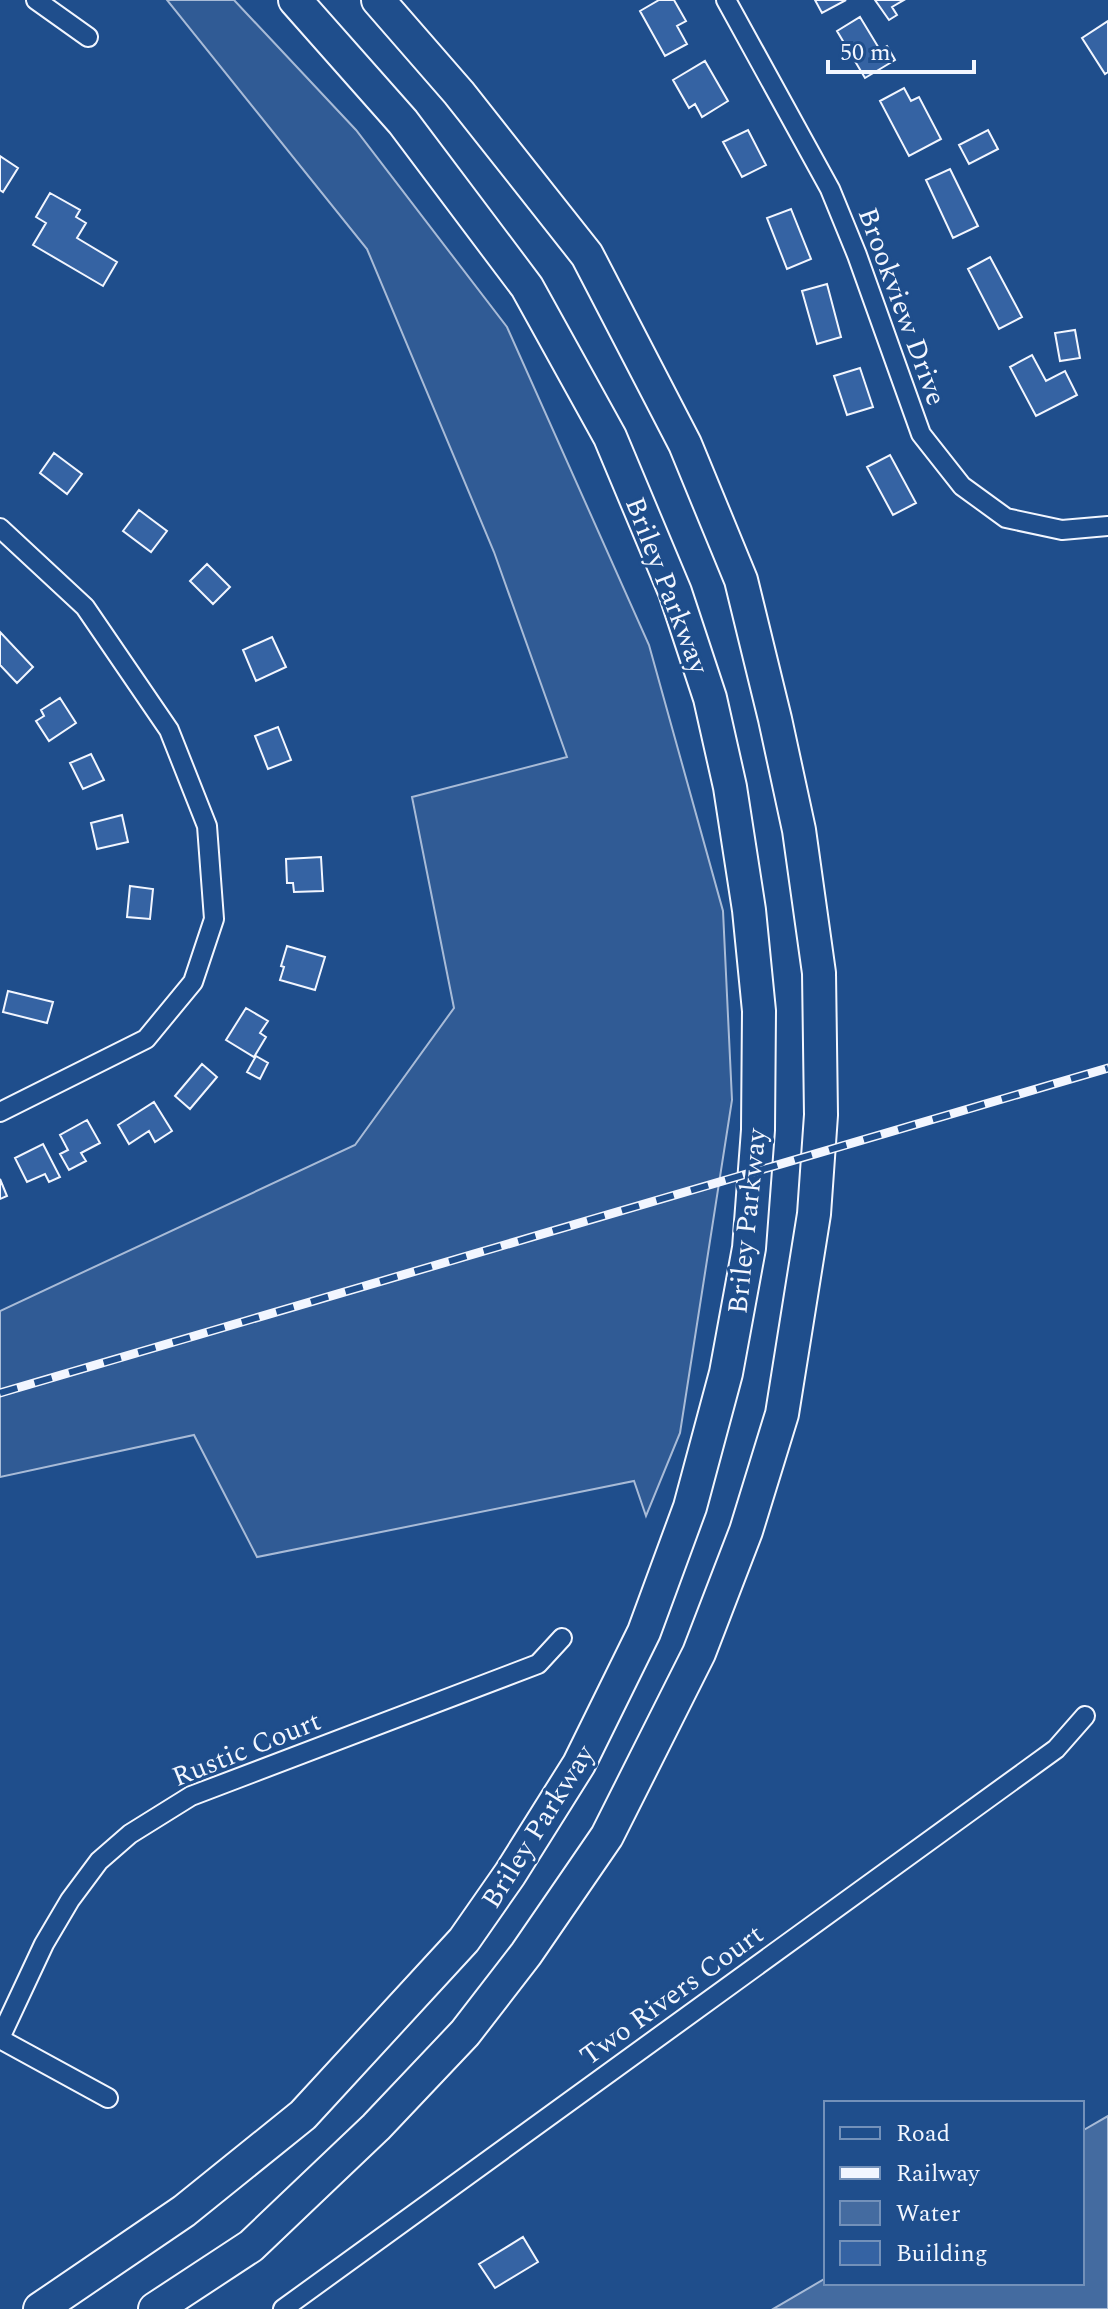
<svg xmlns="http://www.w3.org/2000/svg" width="1108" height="2309" font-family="Spectral,serif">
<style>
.built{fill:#305b95;stroke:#a8bbd7;stroke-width:2}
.water{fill:#446ba0;stroke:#a8bbd7;stroke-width:2}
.building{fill:#3563a3;stroke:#f2f6ff;stroke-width:2}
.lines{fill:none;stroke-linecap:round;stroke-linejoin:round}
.minor-casing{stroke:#f2f6ff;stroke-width:22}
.motorway-casing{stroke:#f2f6ff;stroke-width:36}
.minor{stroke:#1f4e8c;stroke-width:18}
.motorway{stroke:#1f4e8c;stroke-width:32}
.rail-casing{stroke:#f2f6ff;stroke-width:9}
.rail{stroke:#1f4e8c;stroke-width:6;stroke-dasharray:18;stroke-linecap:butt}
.labels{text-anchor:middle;stroke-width:6;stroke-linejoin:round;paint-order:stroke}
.street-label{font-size:28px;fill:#f2f6ff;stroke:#1f4e8c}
</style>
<rect width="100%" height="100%" fill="#1f4e8c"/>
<path class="built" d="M 167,0 L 234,0 L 356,130 L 507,327 L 649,645 L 723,911 L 732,1100 L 680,1433 L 646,1516 L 634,1481 L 257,1557 L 194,1435 L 0,1477 L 0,1311 L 355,1145 L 454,1008 L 412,797 L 567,757 L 494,552 L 367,249 Z"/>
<path class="water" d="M 1108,2116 L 1108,2309 L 773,2309 L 826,2278 L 826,2283 L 1082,2283 L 1082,2131 Z"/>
<path class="building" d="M 659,0 L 674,0 L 686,21 L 677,26 L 687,44 L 665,56 L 640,11 Z
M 815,0 L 846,0 L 822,13 Z
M 875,0 L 904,0 L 892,7 L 897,15 L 889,20 Z
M 860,17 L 880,50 L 887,46 L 895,60 L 865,78 L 837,31 Z
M 1108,21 L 1108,72 L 1105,74 L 1082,38 Z
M 705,61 L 728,101 L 702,117 L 695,104 L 689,108 L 673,80 Z
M 904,88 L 911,101 L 919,97 L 941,139 L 909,156 L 880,101 Z
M 748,130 L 766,165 L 742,177 L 723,142 Z
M 988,130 L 998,149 L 969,164 L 959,145 Z
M 0,156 L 18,168 L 3,192 L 0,190 Z
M 950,169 L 978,226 L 953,238 L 926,180 Z
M 50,193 L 80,210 L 76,217 L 86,223 L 77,238 L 117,262 L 103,286 L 33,245 L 46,223 L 36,217 Z
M 791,209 L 811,259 L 787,269 L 767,218 Z
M 990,257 L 1022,317 L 999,329 L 968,269 Z
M 827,284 L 841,337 L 817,344 L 802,291 Z
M 1075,330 L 1080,358 L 1060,361 L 1055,333 Z
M 1032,355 L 1046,381 L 1065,371 L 1077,395 L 1036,416 L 1010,367 Z
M 860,368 L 873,407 L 847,415 L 834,376 Z
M 54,453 L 82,474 L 67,494 L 40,473 Z
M 890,455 L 916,503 L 893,515 L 867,467 Z
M 139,510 L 167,531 L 151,552 L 123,531 Z
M 207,564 L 230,587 L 213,604 L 190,581 Z
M 0,632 L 33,667 L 17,683 L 0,665 Z
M 272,637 L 286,667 L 256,681 L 243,650 Z
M 60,698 L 76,723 L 49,741 L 36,721 L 44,716 L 41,710 Z
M 278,727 L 291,760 L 268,769 L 255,736 Z
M 91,754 L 104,780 L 83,789 L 70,763 Z
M 122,815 L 128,842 L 97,849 L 91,823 Z
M 321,857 L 323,891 L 294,892 L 293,883 L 287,883 L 286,859 Z
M 130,886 L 153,889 L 150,919 L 127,917 Z
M 287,946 L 325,957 L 315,990 L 280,980 L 284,967 L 281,966 Z
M 8,991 L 53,1002 L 47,1023 L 3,1012 Z
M 246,1008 L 268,1021 L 260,1033 L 266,1037 L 254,1057 L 226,1040 Z
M 256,1056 L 268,1063 L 260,1079 L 247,1072 Z
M 202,1064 L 217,1077 L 190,1109 L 175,1096 Z
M 154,1102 L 172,1131 L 155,1142 L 149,1131 L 129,1144 L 118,1125 Z
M 87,1120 L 100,1143 L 81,1153 L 86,1161 L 69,1170 L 60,1154 L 68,1150 L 60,1135 Z
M 43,1144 L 60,1177 L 49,1182 L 45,1174 L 27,1182 L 15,1158 Z
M 0,1179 L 7,1196 L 0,1199 Z
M 523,2237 L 538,2262 L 495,2288 L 479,2264 Z"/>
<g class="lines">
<g class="minor-casing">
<path id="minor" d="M 36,0 L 88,37
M 726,0 L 830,189 L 857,255 L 921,434 L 962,486 L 1006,518 L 1062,530 L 1108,526
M 0,528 L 85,607 L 169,730 L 207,826 L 214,919 L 193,982 L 146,1039 L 0,1112
M 0,2038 L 44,1944 L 70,1900 L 99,1861 L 130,1834 L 191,1796 L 538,1664 L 562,1638
M 0,2039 L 108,2098
M 283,2309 L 1056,1749 L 1085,1716"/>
</g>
<g class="motorway-casing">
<path id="motorway" d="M 40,2309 L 184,2211 L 303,2115 L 464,1940 L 510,1874 L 579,1764 L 644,1632 L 690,1507 L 726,1373 L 749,1248 L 758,1130 L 759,1011 L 749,910 L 730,787 L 710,698 L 675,592 L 610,437 L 527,287 L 403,122 L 295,0
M 155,2309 L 251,2246 L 376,2127 L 465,2033 L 526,1954 L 607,1836 L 699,1653 L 746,1531 L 782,1414 L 814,1214 L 821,1115 L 819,973 L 799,830 L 775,719 L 741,580 L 685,444 L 587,255 L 459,93 L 378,0"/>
</g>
<use href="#minor" class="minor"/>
<use href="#motorway" class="motorway"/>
<g class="rail-casing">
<path id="rail" d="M 0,1393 L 1108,1068"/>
</g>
<use href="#rail" class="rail"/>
</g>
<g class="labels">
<g class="street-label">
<text transform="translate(903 306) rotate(70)" y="10">Brookview Drive</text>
<text transform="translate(668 585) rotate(69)" y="10">Briley Parkway</text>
<text transform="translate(746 1221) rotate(-84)" y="10">Briley Parkway</text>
<text transform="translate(246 1748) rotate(-22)" y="10">Rustic Court</text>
<text transform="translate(537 1826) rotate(-58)" y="10">Briley Parkway</text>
<text transform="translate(671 1994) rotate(-36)" y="10">Two Rivers Court</text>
</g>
</g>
<rect x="824" y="2101" width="260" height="184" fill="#1f4e8c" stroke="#7391ba" stroke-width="2"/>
<rect x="840" y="2127" width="40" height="12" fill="#1f4e8c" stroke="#7391ba" stroke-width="2"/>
<text x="896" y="2141" font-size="24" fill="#f2f6ff">Road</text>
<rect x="840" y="2167" width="40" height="12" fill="#f2f6ff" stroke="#7391ba" stroke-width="2"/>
<text x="896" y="2181" font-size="24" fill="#f2f6ff">Railway</text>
<rect x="840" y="2201" width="40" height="24" fill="#446ba0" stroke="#7391ba" stroke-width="2"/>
<text x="896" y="2221" font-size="24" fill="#f2f6ff">Water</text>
<rect x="840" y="2241" width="40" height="24" fill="#3563a3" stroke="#7391ba" stroke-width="2"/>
<text x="896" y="2261" font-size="24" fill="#f2f6ff">Building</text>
<path d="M828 60v12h146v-12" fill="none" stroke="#f2f6ff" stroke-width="4"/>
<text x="840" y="60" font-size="24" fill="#f2f6ff" stroke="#1f4e8c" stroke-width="6" paint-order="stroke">50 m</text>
</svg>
